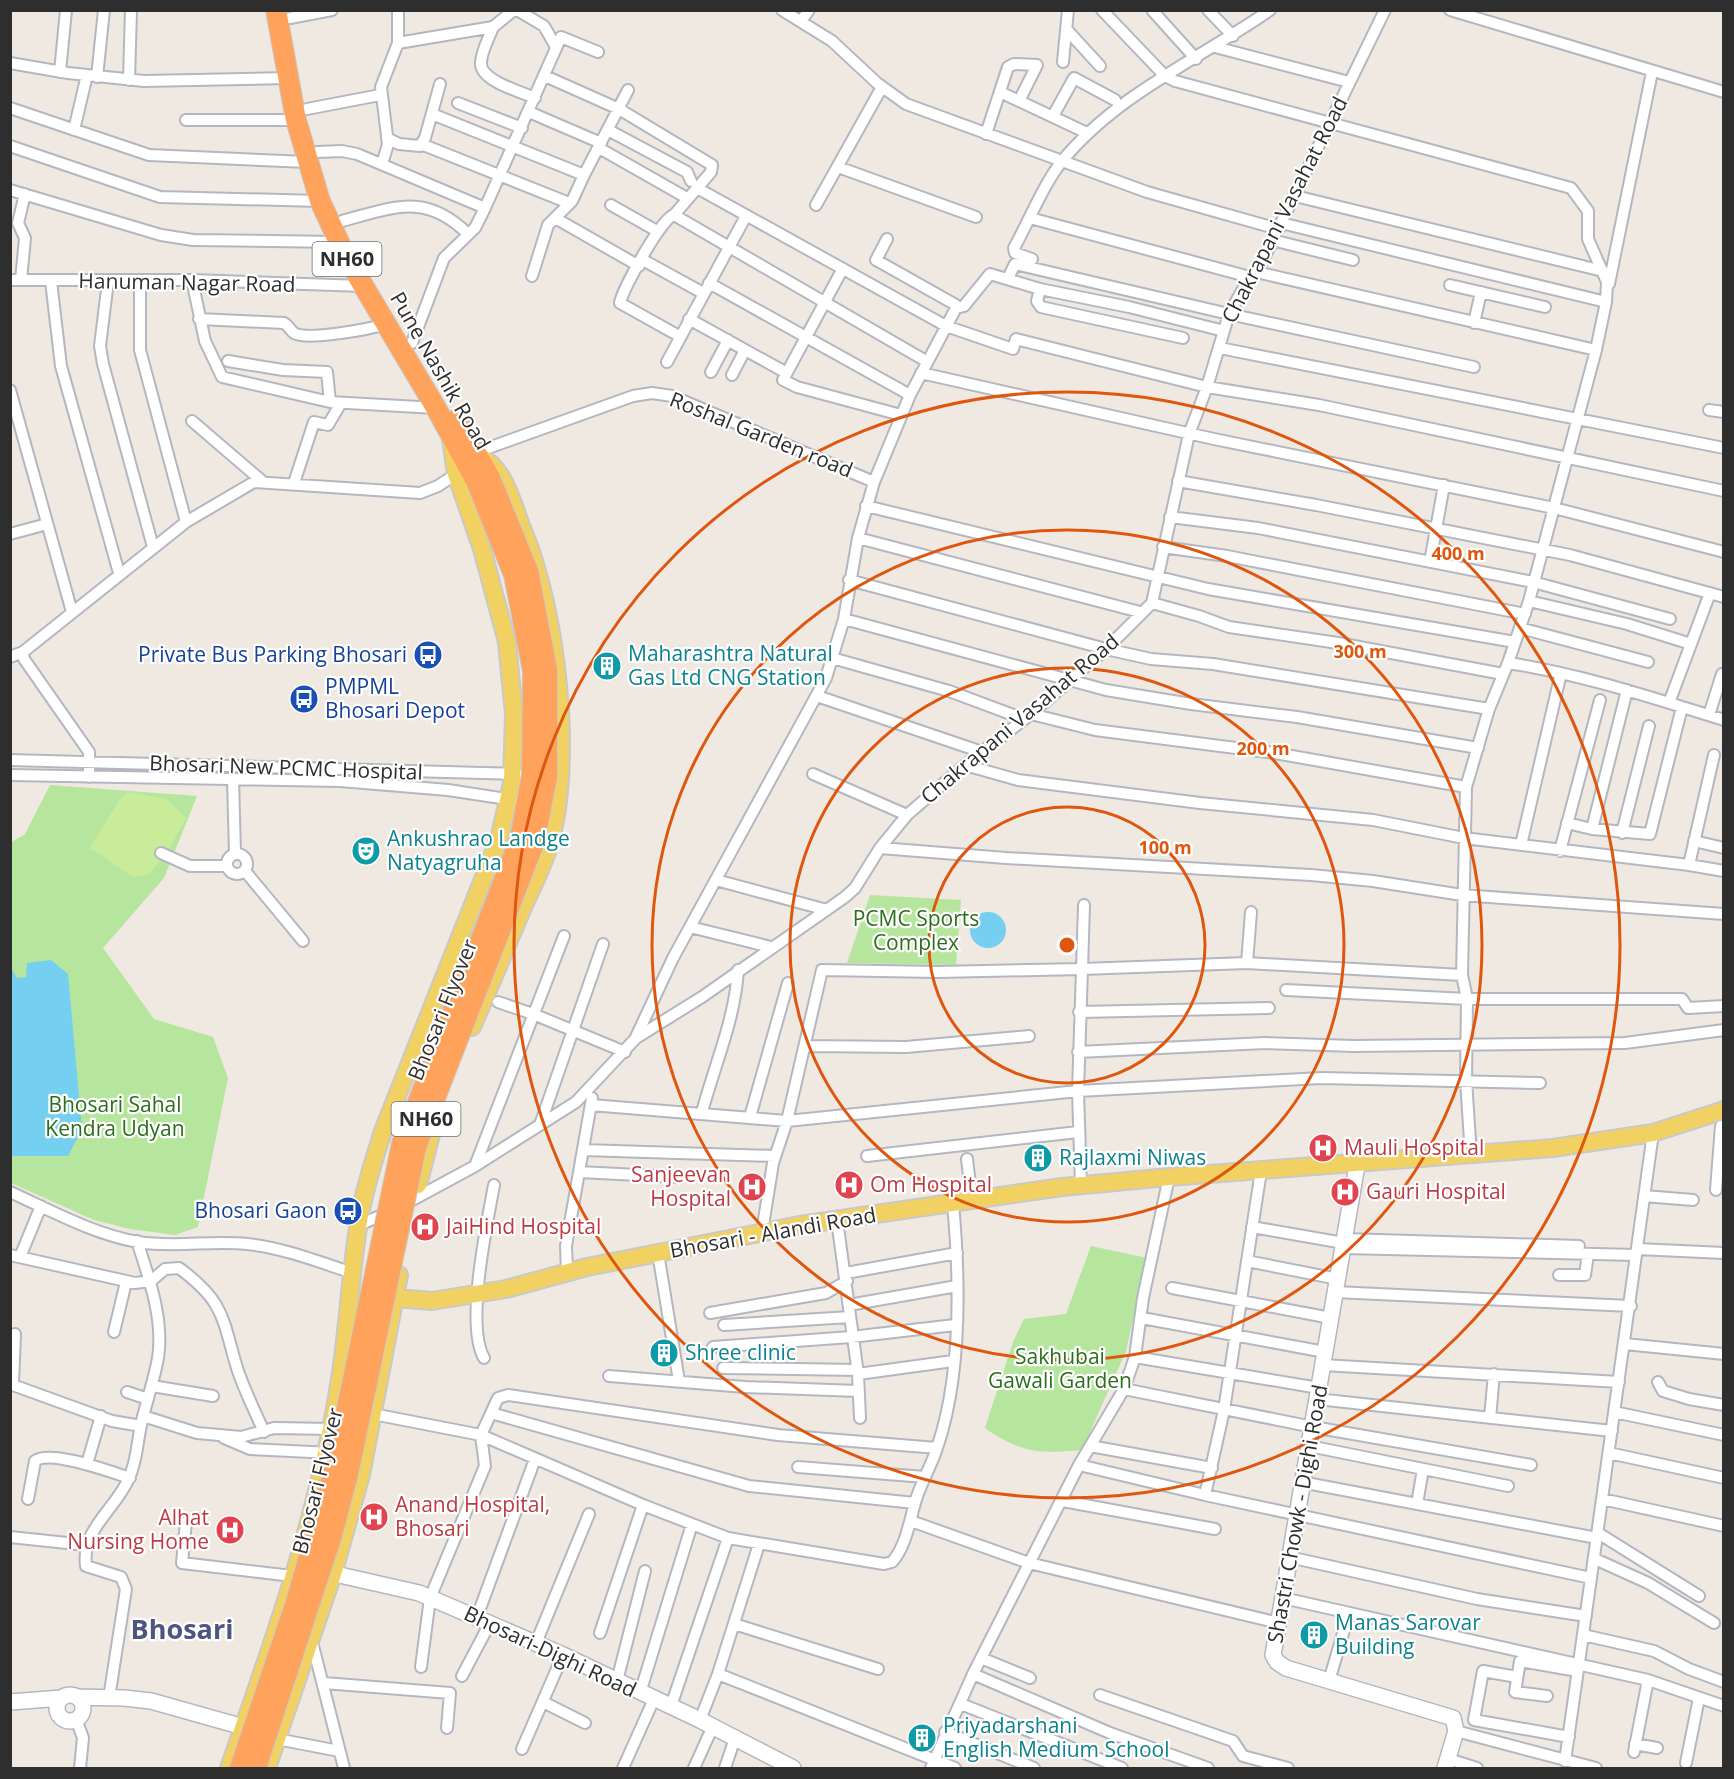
<svg xmlns="http://www.w3.org/2000/svg" width="1734" height="1779" font-family="'Open Sans',sans-serif">
<style>
.green{fill:#b6e59e}
.pitch{fill:#c9ec9a}
.water{fill:#75cff0}
.lines{fill:none;stroke-linecap:round;stroke-linejoin:round}
.street-casing{stroke:#b4b7c1;stroke-width:14}
.secondary-casing{stroke:#b4b7c1;stroke-width:18}
.primary-casing{stroke:#c9c9c9;stroke-width:20}
.highway-casing{stroke:#c9c9c9;stroke-width:22}
.street{stroke:#fff;stroke-width:10}
.secondary{stroke:#fff;stroke-width:15}
.primary{stroke:#f2d163;stroke-width:16}
.highway{stroke:#ffa35c;stroke-width:20}
.highway-bridge-casing{stroke:#c9c9c9;stroke-width:22;stroke-linecap:butt}
.highway-bridge{stroke:#ffa35c;stroke-width:20}
.ring{fill:none;stroke:#df570e;stroke-width:3}
.labels{text-anchor:middle;stroke-width:4.5;stroke-linejoin:round;paint-order:stroke}
.shield{fill:#fff;stroke:#6d6d6d;stroke-width:1.5}
.shield-label{font-size:20px;font-weight:bold;fill:#2e2e2e}
.street-label{font-size:21px;fill:#2e2e2e;stroke:#fff}
.culture-label{font-size:21px;fill:#0d838f;stroke:#fff;text-anchor:start}
.transit-label{font-size:21px;fill:#164399;stroke:#fff;text-anchor:end}
.park-label{font-size:21px;fill:#2c6e1b;stroke:#fff}
.health-label{font-size:21px;fill:#be3a42;stroke:#fff;text-anchor:start}
.district-label{font-size:27px;font-weight:bold;fill:#4d5680;stroke:#fff}
.centre{fill:#df570e;stroke:#fff;stroke-width:3}
.ring-label{font-size:18px;text-anchor:middle;font-weight:bold;fill:#df570e;stroke:#fff;stroke-width:4.5;stroke-linejoin:round;paint-order:stroke}
</style>
<rect width="100%" height="100%" fill="#efe9e1"/>
<path class="green" d="M 50,785 L 197,796 L 164,878 L 103,948 L 154,1019 L 213,1037 L 228,1078 L 198,1227 L 175,1235 L 130,1229 L 94,1220 L 11,1183 L 10,843 L 25,834 Z
M 870,895 L 961,900 L 956,965 L 847,963 Z
M 1091,1246 L 1147,1258 L 1126,1351 L 1082,1450 C 1039,1454 1021,1453 985,1428 L 1013,1342 L 1024,1319 L 1066,1314 Z"/>
<path class="pitch" d="M 128,792 L 167,799 L 186,818 L 171,846 L 150,874 L 133,877 L 90,848 L 120,799 Z"/>
<path class="water" d="M970 930a18 18 0 1 1 36 0a18 18 0 1 1-36 0Z
M 51,960 L 68,974 L 82,1129 L 68,1156 L 11,1156 L 11,968 L 17,978 L 26,977 L 27,963 Z"/>
<g class="lines">
<g class="street-casing">
<path id="street" d="M 517,10 L 544,26 L 556,47
M 782,10 L 832,41 L 877,83 L 906,104 L 1147,192 L 1278,229
M 1102,10 L 1165,76 L 1175,81 L 1571,188 L 1588,211 L 1588,239 L 1607,282 L 1606,302
M 1152,10 L 1196,59
M 1208,10 L 1233,36
M 1450,10 L 1724,92
M 290,18 L 332,10
M 801,21 L 809,10
M 493,27 C 489,38 481,52 481,63 C 480,81 522,92 535,98
M 1067,30 L 1100,66
M 398,43 L 493,27 L 514,10
M 1215,47 L 1349,82
M 1063,62 L 1068,10
M 10,63 L 68,73 L 144,81 L 289,78
M 60,72 L 66,10
M 545,76 L 619,109 L 712,165 L 711,172 L 674,215
M 97,77 L 104,10
M 129,80 L 131,10
M 1000,92 L 1087,133
M 458,103 L 522,128
M 10,108 L 149,155 L 307,162
M 307,109 L 380,95
M 529,112 L 601,143
M 432,114 L 584,175 L 628,90
M 1053,116 L 1074,78 L 1115,100
M 186,120 L 296,120
M 74,130 L 87,75
M 608,130 L 687,172 L 691,181
M 986,134 L 1008,67 L 1014,64 L 1037,65 L 1019,101
M 387,138 L 399,144 L 420,146 L 425,138 L 440,84
M 421,144 L 569,203
M 10,146 L 160,197 L 320,201
M 599,148 L 687,198
M 317,152 L 342,151 L 357,154 L 485,208 L 561,37 L 598,52
M 382,164 L 388,144 L 381,87 L 398,43 L 398,10
M 838,167 L 976,217
M 697,188 L 946,326 L 1013,349 L 1016,339 L 1207,387 L 1319,405 L 1724,491
M 10,190 L 161,235 L 193,240 L 338,242
M 1295,196 L 1603,271
M 611,205 L 657,231
M 816,205 L 882,87
M 555,218 L 639,266
M 1030,218 L 1250,277
M 342,221 C 394,207 426,192 468,234
M 1281,223 L 1606,302 L 1596,350 L 1529,601 L 1508,663 L 1489,709 L 1466,787 L 1462,975 L 1467,999 L 1466,1080 L 1471,1156
M 887,239 L 876,260 L 956,305 L 956,308
M 1272,240 L 1353,260
M 1032,259 L 1015,253 L 1014,248 C 1028,223 1045,181 1063,160 C 1117,94 1201,58 1270,10
M 643,260 L 703,293
M 842,270 L 783,380 L 797,387 L 901,415
M 1256,272 L 1596,350
M 532,276 L 548,225 L 572,201 L 584,175
M 1008,278 L 1015,264 L 1229,314 L 1474,367
M 10,280 L 192,280 L 363,286
M 21,280 L 25,238 L 18,223 L 25,194
M 140,280 L 140,350 L 186,522
M 192,280 L 205,341 L 222,377 L 330,402 L 436,408
M 51,281 L 61,366 L 119,573
M 108,281 L 100,346 L 103,364 L 153,547
M 709,283 L 910,395
M 1609,284 L 1652,72
M 1450,285 L 1545,307
M 1040,289 L 1037,301 L 1041,307 L 1183,338
M 199,319 L 284,323 C 289,326 290,330 294,333 C 307,341 370,329 386,324
M 689,319 L 785,372
M 1474,323 L 1481,292
M 679,336 L 620,303 C 622,290 662,217 674,215 L 926,361
M 412,343 L 444,258 L 475,228 L 485,208
M 1220,348 L 1724,448
M 228,361 L 283,370 L 327,372 L 330,402
M 667,362 L 746,216
M 711,372 L 728,340
M 921,373 L 1214,439 L 1554,508 L 1724,552
M 732,375 L 745,350
M 10,390 L 72,612
M 1709,410 L 1724,412
M 192,421 L 262,481
M 477,452 L 633,396 L 652,393 L 672,396 L 874,482
M 1178,481 L 1316,505 L 1570,555 L 1724,597
M 294,483 L 314,422 L 328,425 L 341,403
M 866,506 L 1208,589 L 1515,642
M 1170,517 L 1258,528 L 1533,582 L 1670,619
M 10,534 L 47,524
M 858,538 L 1140,612
M 1163,547 L 1227,556 L 1525,614
M 1430,562 L 1444,485
M 849,580 L 1106,649 L 1151,659 L 1213,664 L 1489,709
M 1529,601 L 1627,624 L 1691,644
M 1152,603 L 1199,616 L 1229,627 L 1338,643 L 1503,674
M 844,619 L 1106,690 L 1191,704 L 1297,717 L 1478,748
M 1520,628 L 1648,662
M 23,652 L 24,659 L 89,752 L 89,777
M 10,657 L 23,652 L 186,522 L 254,482 L 420,493 L 438,486 L 456,474
M 832,658 L 949,691 L 1024,719
M 1508,663 C 1581,674 1653,698 1724,720
M 1627,690 L 1592,829 L 1650,834 L 1682,707
M 817,696 L 982,752
M 1669,703 L 1710,593
M 1031,714 L 1095,730 L 1275,753 L 1466,787
M 1709,715 L 1722,674
M 10,760 L 517,774
M 965,765 L 1018,780 L 1200,803 L 1373,820 L 1464,838 L 1689,865 L 1724,871
M 813,774 L 907,815
M 10,775 L 340,781 L 448,790 L 513,800
M 233,779 L 235,853
M 1567,823 L 1592,829
M 1622,833 L 1649,726
M 1694,841 L 1724,848
M 1521,845 L 1561,673
M 880,848 L 1006,858 L 1311,875 L 1373,881 L 1462,895 L 1724,914
M 1560,851 L 1600,700
M 161,853 L 190,866 L 227,866
M227 864a10 10 0 1 1 20 0a10 10 0 1 1-20 0Z
M 1689,865 L 1714,755
M 245,871 L 303,941
M 716,880 L 827,910
M 1084,905 L 1082,969 L 1247,963 L 1462,975
M 690,927 L 771,947
M 1247,963 L 1251,912
M 1286,990 L 1467,999 L 1682,999 L 1688,1008 L 1724,1006
M 498,1002 L 533,1014 L 625,1052
M 1079,1012 L 1269,1008
M 636,1037 L 673,958 L 826,678 L 844,619 L 858,538 L 874,482 L 910,395 L 956,308 L 964,306 L 990,274 L 1040,289 L 1129,307 L 1224,331
M 806,1046 L 906,1047 L 1029,1036
M 1078,1052 L 1265,1043 L 1354,1046 L 1625,1043 L 1724,1030
M 591,1105 L 787,1121 L 1078,1091 L 1321,1078 L 1540,1083
M 702,1112 C 715,1064 735,1019 738,970
M 750,1117 L 788,983
M 540,1125 L 603,944
M 583,1150 L 775,1156
M 867,1156 L 1078,1132
M 967,1159 L 972,1201
M 475,1166 L 564,936
M 1261,1171 L 1224,1410 L 1205,1495 L 1591,1578 L 1653,1133
M 579,1172 L 678,1177
M 1716,1190 L 1721,1126
M 10,1192 C 52,1211 93,1234 138,1242 C 175,1248 211,1240 247,1244 C 284,1248 319,1262 353,1273
M 1644,1196 L 1693,1200
M 403,1205 L 475,1166 L 576,1102 L 636,1038 L 702,997 L 845,897 L 855,888 L 880,848 L 907,815 L 965,765 L 1031,714 L 1106,649 L 1152,603 L 1189,434 L 1207,387 L 1229,314 L 1247,282 L 1261,264 L 1385,10
M 837,1220 L 858,1374 L 860,1418
M 359,1225 L 389,1212
M 1252,1227 L 1344,1243
M 762,1232 L 773,1163 L 787,1121 L 822,970 L 938,972 L 1082,969 L 1078,1091 L 1081,1186
M 1344,1239 L 1579,1246
M 1343,1248 L 1636,1255
M 1637,1249 L 1724,1253
M 658,1253 L 679,1381
M 10,1255 L 135,1283 L 151,1281 L 165,1269 L 179,1268 C 225,1302 222,1318 237,1368 C 244,1390 255,1411 264,1432
M 20,1257 L 41,1206
M 1247,1261 L 1338,1279
M 567,1272 L 566,1246 L 592,1098
M 846,1273 L 957,1253
M 1559,1275 L 1585,1275 L 1588,1254
M 1172,1288 L 1331,1318
M 1335,1292 L 1631,1306
M 849,1305 L 957,1286
M 710,1313 L 826,1293 L 847,1281
M 1142,1318 L 1325,1352
M 724,1325 L 850,1317
M 114,1332 L 126,1282
M 1625,1344 L 1724,1354
M 713,1347 L 851,1337 L 955,1325
M 1135,1357 L 1319,1388
M 484,1358 C 465,1325 487,1224 494,1185
M 1323,1365 L 1619,1382
M 723,1368 L 858,1370
M 858,1374 L 953,1361
M 609,1376 L 745,1387 L 858,1391
M 1658,1382 L 1663,1391 L 1689,1399 L 1724,1405
M 10,1384 L 112,1421 L 141,1426
M 13,1384 L 15,1334
M 152,1386 L 213,1396
M 1124,1389 L 1313,1427 L 1531,1465
M 127,1392 L 148,1399
M 1317,1399 L 1612,1431
M 1614,1412 L 1724,1435
M 491,1413 L 749,1486 L 915,1503
M 373,1414 L 481,1435 L 498,1398 L 508,1395 L 778,1435 L 937,1448
M 143,1416 L 197,1433 L 241,1437 L 274,1428 L 331,1429
M 1490,1418 L 1494,1374
M 224,1438 L 250,1449 L 332,1453
M 1090,1446 L 1212,1468
M 1309,1446 L 1508,1486
M 1609,1453 L 1724,1478
M 87,1464 L 101,1416
M 1079,1465 L 1205,1495
M 798,1467 L 925,1477
M 1301,1482 L 1597,1538
M 28,1499 L 35,1461 C 50,1449 111,1472 130,1478
M 1602,1499 L 1724,1526
M 1063,1501 L 1215,1529
M 1417,1504 L 1423,1469
M 911,1521 L 1029,1563 L 1279,1623
M 186,1522 L 182,1563 L 292,1576
M 1598,1533 L 1699,1596
M 10,1537 L 86,1545
M 1289,1557 L 1477,1599 L 1586,1616
M 1595,1559 L 1648,1583 L 1714,1623
M 1283,1598 L 1648,1680 L 1724,1706
M 477,1617 L 535,1459
M 734,1624 L 878,1669
M 600,1633 L 643,1505
M 1583,1635 L 1654,1651 L 1689,1669 L 1724,1682
M 311,1638 L 344,1768
M 536,1643 L 589,1514
M 981,1658 L 1030,1678
M 421,1667 L 430,1598 L 485,1466 L 481,1435 L 643,1505 L 728,1538 L 884,1564 L 892,1562 C 906,1546 909,1523 915,1503 C 920,1484 931,1467 937,1448 C 962,1375 960,1280 953,1204
M 718,1674 L 955,1768
M 973,1674 L 1110,1733 L 1208,1768
M 462,1676 L 490,1623
M 1517,1677 L 1483,1671 L 1474,1720 L 1569,1737
M 617,1681 L 645,1571
M 1329,1681 L 1349,1613
M 324,1683 L 450,1693 L 447,1728
M 640,1693 L 692,1524
M 1100,1695 L 1233,1741 L 1243,1756 L 1288,1768
M 1547,1696 L 1515,1692 L 1520,1661 L 1572,1670
M 109,1698 L 126,1589 L 121,1577 L 86,1566 C 81,1529 116,1509 129,1478 C 137,1461 137,1443 141,1425 C 146,1402 154,1381 158,1358 C 164,1319 149,1278 137,1241
M 543,1702 L 585,1723
M 961,1704 L 1122,1768
M 671,1706 L 728,1538
M 76,1719 L 83,1738 L 80,1768
M 700,1720 L 718,1674 L 759,1544
M 1456,1731 L 1596,1768
M 945,1732 L 1034,1768
M 277,1739 L 339,1751
M 1635,1744 L 1657,1748
M 522,1749 L 563,1655
M 1634,1752 L 1648,1680
M 1448,1759 L 1477,1768
M 1565,1761 L 1591,1578
M 1686,1763 L 1699,1698
M 623,1768 L 654,1699
M 694,1768 L 713,1726
M 725,1768 L 735,1738
M 931,1768 L 973,1674 L 1079,1465 L 1124,1389 L 1135,1357 L 1143,1298 L 1169,1177"/>
</g>
<g class="secondary-casing">
<path id="secondary" d="M 1357,1165 L 1273,1655 L 1277,1662 L 1286,1668 L 1453,1718 L 1456,1731 L 1445,1768
M 322,1571 L 419,1593 L 563,1655 L 700,1720 L 793,1768
M57 1708a13 13 0 1 1 26 0a13 13 0 1 1-26 0Z
M 77,1697 L 124,1698 L 151,1701 L 254,1730
M 10,1702 L 62,1698"/>
</g>
<g class="primary-casing">
<path id="primary" d="M 472,1027 C 490,986 507,945 524,905 C 533,886 543,866 549,846 C 574,762 557,613 524,533 C 513,507 506,468 479,456
M 418,1185 L 434,1123
M 395,1298 L 432,1301 L 506,1289 L 587,1267 L 800,1225 L 1062,1187 L 1169,1177 L 1553,1148 L 1653,1133 L 1724,1110
M 229,1768 C 273,1644 318,1516 339,1385 C 349,1327 350,1267 361,1210 C 366,1183 375,1157 383,1131 L 499,839 L 512,783 L 514,714 L 507,642 L 482,549 L 456,474 L 451,439
M 267,1768 L 333,1574 L 361,1475 L 399,1275"/>
</g>
<g class="highway-casing">
<path id="highway" d="M 276,10 L 296,120 L 320,201 L 345,255 L 436,408 L 477,483
M 457,419 L 490,478"/>
</g>
<use href="#street" class="street"/>
<use href="#secondary" class="secondary"/>
<use href="#primary" class="primary"/>
<use href="#highway" class="highway"/>
<g class="highway-bridge-casing">
<path id="highway-bridge" d="M 240,1768 L 296,1602 L 334,1471 L 402,1143 L 520,839 L 532,775 L 533,671 L 514,575 L 477,483
M 256,1768 L 332,1535 L 348,1474 L 416,1147 L 534,843 L 547,776 L 547,670 L 528,571 L 490,478"/>
</g>
<use href="#highway-bridge" class="highway-bridge"/>
</g>
<g class="ring">
<circle cx="1067" cy="945" r="138"/>
<circle cx="1067" cy="945" r="277"/>
<circle cx="1067" cy="945" r="415"/>
<circle cx="1067" cy="945" r="553"/>
</g>
<defs>
<g id="bus-disc" transform="scale(1.5)"><circle r="9.5" fill="#1a4fb4" stroke="#fff"/><path d="M-5-6H5V4H4V6H2V4H-2V6H-4V4H-5ZM-3.5-4V0h7V-4ZM-3.5 1.2v1.5H-2V1.2ZM2 1.2v1.5H3.5V1.2Z" fill="#fff"/></g>
<g id="building-disc" transform="scale(1.5)"><circle r="9.5" fill="#0f9aa8" stroke="#fff"/><path d="M-4-6H4V6H1V3H-1V6H-4ZM-2.5-4.3h1.7v1.8h-1.7ZM.8-4.3h1.7v1.8H.8ZM-2.5-1h1.7V.8h-1.7ZM.8-1h1.7V.8H.8Z" fill="#fff"/></g>
<g id="theatre-disc" transform="scale(1.5)"><circle r="9.5" fill="#0f9aa8" stroke="#fff"/><path d="M-5-5.5Q0-4 5-5.5V0Q5 5 0 6Q-5 5-5 0ZM-3.3-2.5H-1v1.5H-3.3ZM1-2.5H3.3v1.5H1ZM-2.8 1Q0 5.5 2.8 1Z" fill="#fff"/></g>
<g id="hospital-disc" transform="scale(1.5)"><circle r="9.5" fill="#e0444e" stroke="#fff"/><path d="M-5-5h3v3.5h4V-5h3V5h-3V1.5h-4V5h-3Z" fill="#fff"/></g>
</defs>
<g fill-rule="evenodd">
<use href="#bus-disc" x="428" y="655"/>
<use href="#building-disc" x="607" y="666"/>
<use href="#bus-disc" x="304" y="699"/>
<use href="#theatre-disc" x="366" y="851"/>
<use href="#hospital-disc" x="1323" y="1148"/>
<use href="#building-disc" x="1038" y="1158"/>
<use href="#hospital-disc" x="849" y="1185"/>
<use href="#hospital-disc" x="752" y="1187"/>
<use href="#hospital-disc" x="1345" y="1192"/>
<use href="#bus-disc" x="348" y="1211"/>
<use href="#hospital-disc" x="425" y="1227"/>
<use href="#building-disc" x="664" y="1353"/>
<use href="#hospital-disc" x="374" y="1517"/>
<use href="#hospital-disc" x="230" y="1530"/>
<use href="#building-disc" x="1314" y="1635"/>
<use href="#building-disc" x="922" y="1738"/>
</g>
<g class="labels">
<g class="shield">
<rect x="312.5" y="242" width="69" height="34" rx="4.5"/>
<rect x="391.5" y="1102" width="69" height="34" rx="4.5"/>
</g>
<g class="shield-label">
<text x="347" y="266">NH60</text>
<text x="426" y="1126">NH60</text>
</g>
<g class="street-label">
<text transform="translate(1285 210) rotate(-63)" y="7">Chakrapani Vasahat Road</text>
<text transform="translate(187 283) rotate(1)" y="7">Hanuman Nagar Road</text>
<text transform="translate(440 371) rotate(60)" y="7">Pune Nashik Road</text>
<text transform="translate(761 435) rotate(22)" y="7">Roshal Garden road</text>
<text transform="translate(1020 719) rotate(-40)" y="7">Chakrapani Vasahat Road</text>
<text transform="translate(286 768) rotate(2)" y="7">Bhosari New PCMC Hospital</text>
<text transform="translate(443 1010) rotate(-68)" y="7">Bhosari Flyover</text>
<text transform="translate(773 1233) rotate(-10)" y="7">Bhosari - Alandi Road</text>
<text transform="translate(318 1481) rotate(-76)" y="7">Bhosari Flyover</text>
<text transform="translate(1298 1514) rotate(-80)" y="7">Shastri Chowk - Dighi Road</text>
<text transform="translate(550 1652) rotate(25)" y="7">Bhosari-Dighi Road</text>
</g>
<g class="culture-label">
<text x="628" y="661">Maharashtra Natural<tspan x="628" dy="24">Gas Ltd CNG Station</tspan></text>
<text x="387" y="846">Ankushrao Landge<tspan x="387" dy="24">Natyagruha</tspan></text>
<text x="1059" y="1165">Rajlaxmi Niwas</text>
<text x="685" y="1360">Shree clinic</text>
<text x="1335" y="1630">Manas Sarovar<tspan x="1335" dy="24">Building</tspan></text>
<text x="943" y="1733">Priyadarshani<tspan x="943" dy="24">English Medium School</tspan></text>
</g>
<g class="transit-label">
<text x="407" y="662">Private Bus Parking Bhosari</text>
<text x="325" y="694" text-anchor="start">PMPML<tspan x="325" dy="24">Bhosari Depot</tspan></text>
<text x="327" y="1218">Bhosari Gaon</text>
</g>
<g class="park-label">
<text x="916" y="926">PCMC Sports<tspan x="916" dy="24">Complex</tspan></text>
<text x="115" y="1112">Bhosari Sahal<tspan x="115" dy="24">Kendra Udyan</tspan></text>
<text x="1060" y="1364">Sakhubai<tspan x="1060" dy="24">Gawali Garden</tspan></text>
</g>
<g class="health-label">
<text x="1344" y="1155">Mauli Hospital</text>
<text x="731" y="1182" text-anchor="end">Sanjeevan<tspan x="731" dy="24">Hospital</tspan></text>
<text x="870" y="1192">Om Hospital</text>
<text x="1366" y="1199">Gauri Hospital</text>
<text x="446" y="1234">JaiHind Hospital</text>
<text x="395" y="1512">Anand Hospital,<tspan x="395" dy="24">Bhosari</tspan></text>
<text x="209" y="1525" text-anchor="end">Alhat<tspan x="209" dy="24">Nursing Home</tspan></text>
</g>
<g class="district-label">
<text x="182" y="1639">Bhosari</text>
</g>
</g>
<circle cx="1067" cy="945" r="9" class="centre"/>
<g class="ring-label">
<text x="1458" y="560">400 m</text>
<text x="1360" y="658">300 m</text>
<text x="1263" y="755">200 m</text>
<text x="1165" y="854">100 m</text>
</g>
<rect width="1734" height="1779" fill="none" stroke="#2e2e2e" stroke-width="24"/>
</svg>
